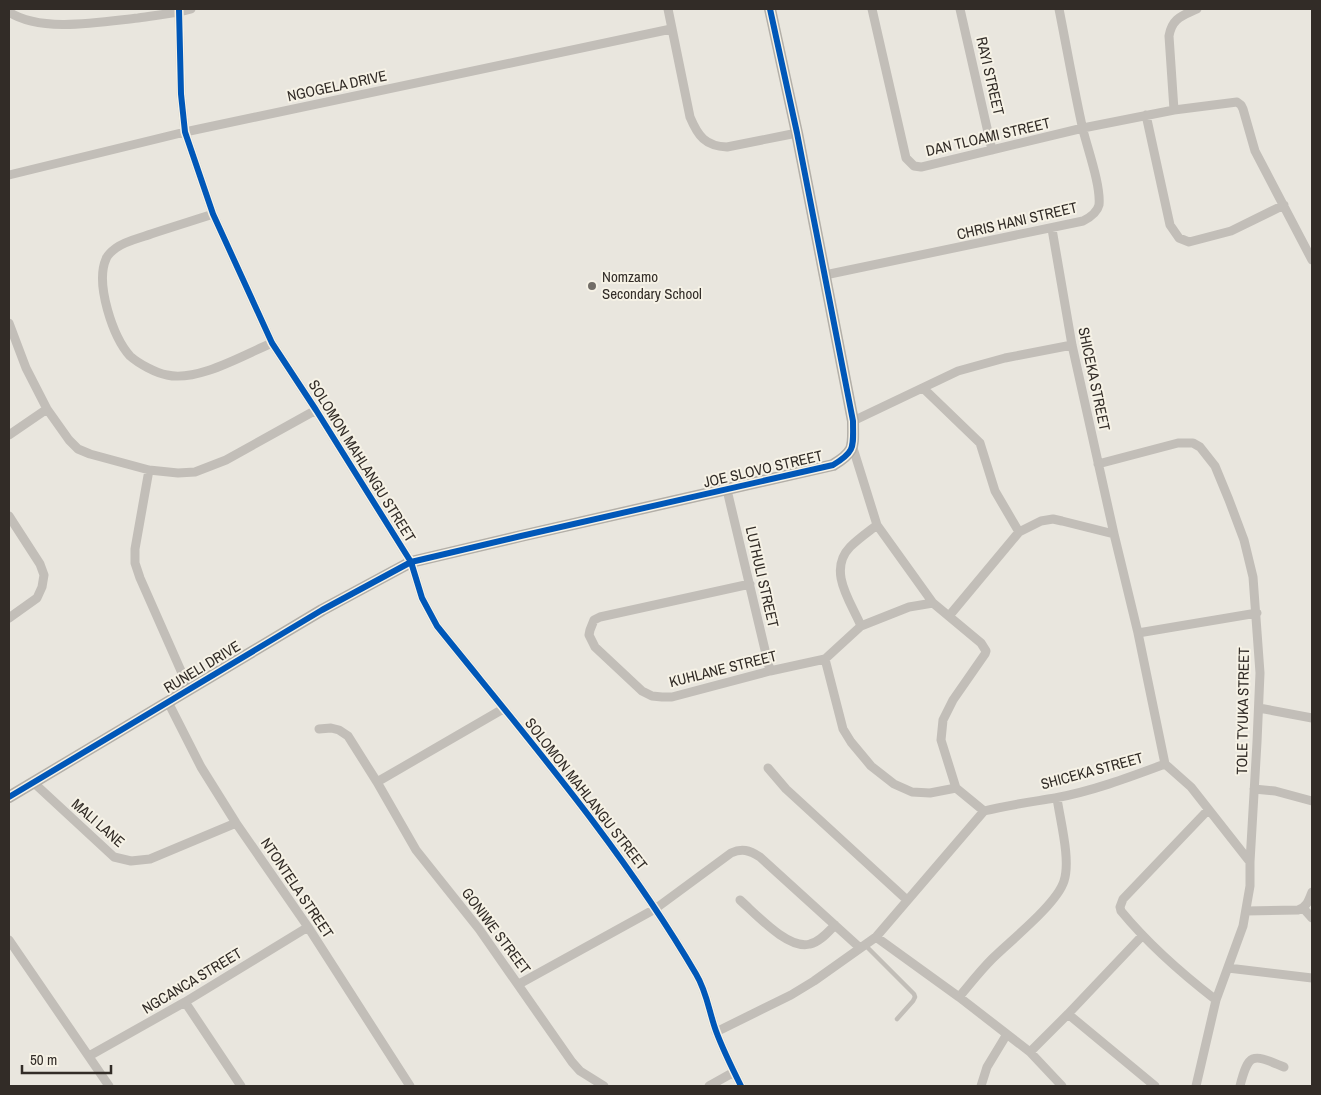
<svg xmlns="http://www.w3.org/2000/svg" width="1321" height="1095" font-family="'Archivo Narrow',sans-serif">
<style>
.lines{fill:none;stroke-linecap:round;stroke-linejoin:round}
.lane{stroke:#c2beb8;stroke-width:4.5}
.street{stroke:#c2beb8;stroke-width:9}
.secondary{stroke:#b3afa8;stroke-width:12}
.cycleway-casing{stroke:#f6f2e6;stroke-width:9}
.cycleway{stroke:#0057b8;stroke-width:6}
.poi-dot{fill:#726d67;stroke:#f6f2e6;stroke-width:2}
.labels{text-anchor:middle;stroke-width:4;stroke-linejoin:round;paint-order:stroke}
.street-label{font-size:15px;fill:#322c27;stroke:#f6f2e6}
.poi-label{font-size:15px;fill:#322c27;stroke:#f6f2e6;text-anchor:start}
</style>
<rect width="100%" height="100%" fill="#e9e6de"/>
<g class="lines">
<path class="lane" d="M 865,945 L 914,994 L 915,997 L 913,1001 L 897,1019"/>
<path class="street" d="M 179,9 L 181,94 L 185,132 L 213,214 L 272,343 L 316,410 L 411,562 L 422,598 L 437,626 C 528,739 623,849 696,974 C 707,992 709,1012 716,1031 C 723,1050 732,1068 741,1086
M 668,9 L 690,117 C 698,136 705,146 727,147 L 797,133
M 872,9 L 906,158 L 914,166 L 921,167 L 1083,128 L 1174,110 L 1237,102 L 1241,105 L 1243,109 L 1255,151 L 1312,260
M 960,9 L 992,150
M 9,12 C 41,33 101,22 138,18 C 156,15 174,14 191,9
M 1174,110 L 1169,36 C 1172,18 1182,16 1197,9
M 1146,115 L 1170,225 L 1179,238 L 1189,242 L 1231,231 L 1284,205
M 9,175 L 185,132 L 671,29
M 213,214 C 192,221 172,227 151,234 C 140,238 125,241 116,248 C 112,251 107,256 106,259 C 95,284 113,337 130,356 C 139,364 156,373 167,375 C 198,382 243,355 272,343
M 1052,229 L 1072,345 L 1114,534 L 1138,633 L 1165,764
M 825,275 L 1083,221 C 1089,218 1097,213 1099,205 C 1101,186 1088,150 1083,130 C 1074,90 1067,49 1059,9
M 9,323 L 26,368 L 47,409 L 69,440 L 78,449 L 90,454 L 149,470 L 178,473 L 195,472 L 226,460 L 316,410
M 923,388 L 980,443 L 995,491 L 1019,532
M 853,421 L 958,371 L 1005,358 L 1072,345
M 9,435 L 47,409
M 853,448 L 877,525 L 933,603 L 981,643 L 986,651 L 985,654 L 953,700 L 943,720 L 941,740 L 956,788 L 984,811
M 1098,464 L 1178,443 L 1193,443 L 1200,447 L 1215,466 L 1229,500 L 1244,540 L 1253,577 L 1260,673 L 1257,742 L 1250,862 L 1250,886 L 1243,926 L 1216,1000 L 1196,1086
M 149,470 L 135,549 L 135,563 L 140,578 L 189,689
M 727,490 L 770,671
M 9,516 L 40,564 L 44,575 L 42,587 L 37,598 L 9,618
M 750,584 L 600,617 L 594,620 L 590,630 L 589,635 L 595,647 L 642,691 L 652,696 L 662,697 L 672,697 L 770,671 L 825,659 L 861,626 L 909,607 L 933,603
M 949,616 L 1019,532 L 1041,521 L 1053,519 L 1062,521 L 1114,534
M 861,626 C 851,602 827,571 850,547 C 858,539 868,532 877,525
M 1138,633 L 1257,613
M 825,659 L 843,729 L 851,742 L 871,766 L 894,784 L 912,792 L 930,793 L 956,788
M 168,702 L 201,767 L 236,823 L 308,927 L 410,1086
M 1259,708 L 1312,718
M 319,729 L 331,728 L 339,730 L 348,736 L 377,782 L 416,850 L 479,929 L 572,1062 L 580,1071 L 604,1086
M 1165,764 L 1191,787 L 1250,862
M 768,768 L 786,789 L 907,900
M 377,782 L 503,709
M 34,783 L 114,857 L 131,861 L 150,859 L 236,823
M 1254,789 L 1275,791 L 1312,801
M 1208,810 L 1123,899 L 1120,907 L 1121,911 C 1149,945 1181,973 1216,1000
M 740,900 C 756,914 788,950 810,944 C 820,942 828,932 835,925
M 1304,909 L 1312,918
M 1246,911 L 1298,910 C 1307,907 1309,900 1312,892
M 876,937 L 959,997 L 1030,1052 L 1062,1086
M 9,940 L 109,1086
M 1228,968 L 1312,978
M 519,984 L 655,909 L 731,853 C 742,848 749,850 760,857 L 859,947
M 959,997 C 970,984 980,971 992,959 C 1010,941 1057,904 1064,881 C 1071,860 1060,820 1057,798
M 185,1002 L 241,1086
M 1068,1014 L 1155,1086
M 716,1032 L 791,995 L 814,981 L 876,937 L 984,811 C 1008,805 1031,802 1055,798 C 1093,791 1130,777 1165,764
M 1030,1052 L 1068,1014 L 1142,936
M 89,1056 L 185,1002 L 308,927
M 709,1086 L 734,1072
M 981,1086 L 987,1067 L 1007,1034
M 1240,1086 C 1249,1050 1254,1055 1284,1067"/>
<path class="secondary" d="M 9,797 L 322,610 L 411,562 L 521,536 L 833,465 C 856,451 853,447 853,421 L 797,133 L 770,9"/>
<g class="cycleway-casing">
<path id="cycleway" d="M 179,9 L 181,94 L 185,132 L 213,214 L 272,343 L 316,410 L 411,562 L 422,598 L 437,626 C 528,739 623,849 696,974 C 707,992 709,1012 716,1031 C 723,1050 732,1068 741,1086
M 9,797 L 322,610 L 411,562 L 521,536 L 833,465 C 856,451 853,447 853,421 L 797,133 L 770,9"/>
</g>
<use href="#cycleway" class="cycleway"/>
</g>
<circle class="poi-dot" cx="592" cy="286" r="5"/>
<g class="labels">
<g class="street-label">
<text transform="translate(990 76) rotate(77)" y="5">RAYI STREET</text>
<text transform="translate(337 86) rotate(-12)" y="5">NGOGELA DRIVE</text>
<text transform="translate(988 137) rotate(-13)" y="5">DAN TLOAMI STREET</text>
<text transform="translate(1017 221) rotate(-13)" y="5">CHRIS HANI STREET</text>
<text transform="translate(1094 379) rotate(78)" y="5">SHICEKA STREET</text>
<text transform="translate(362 461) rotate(58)" y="5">SOLOMON MAHLANGU STREET</text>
<text transform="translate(763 469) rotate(-13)" y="5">JOE SLOVO STREET</text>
<text transform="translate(762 577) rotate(77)" y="5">LUTHULI STREET</text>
<text transform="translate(202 667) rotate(-31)" y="5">RUNELI DRIVE</text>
<text transform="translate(723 669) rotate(-14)" y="5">KUHLANE STREET</text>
<text transform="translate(1243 711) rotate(-89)" y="5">TOLE TYUKA STREET</text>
<text transform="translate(1092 771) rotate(-15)" y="5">SHICEKA STREET</text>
<text transform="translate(586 794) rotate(52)" y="5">SOLOMON MAHLANGU STREET</text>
<text transform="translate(98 823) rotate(41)" y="5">MALI LANE</text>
<text transform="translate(297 888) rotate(56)" y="5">NTONTELA STREET</text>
<text transform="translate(496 931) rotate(53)" y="5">GONIWE STREET</text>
<text transform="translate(192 981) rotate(-31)" y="5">NGCANCA STREET</text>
</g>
<g class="poi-label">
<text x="602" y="282">Nomzamo<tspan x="602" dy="17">Secondary School</tspan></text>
</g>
</g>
<rect width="1321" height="1095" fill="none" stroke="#322c27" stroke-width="20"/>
<path d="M22 1065v8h89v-8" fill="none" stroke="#322c27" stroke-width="2.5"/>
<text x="30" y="1065" font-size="15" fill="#322c27" stroke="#f6f2e6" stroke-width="4" paint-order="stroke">50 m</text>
</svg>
